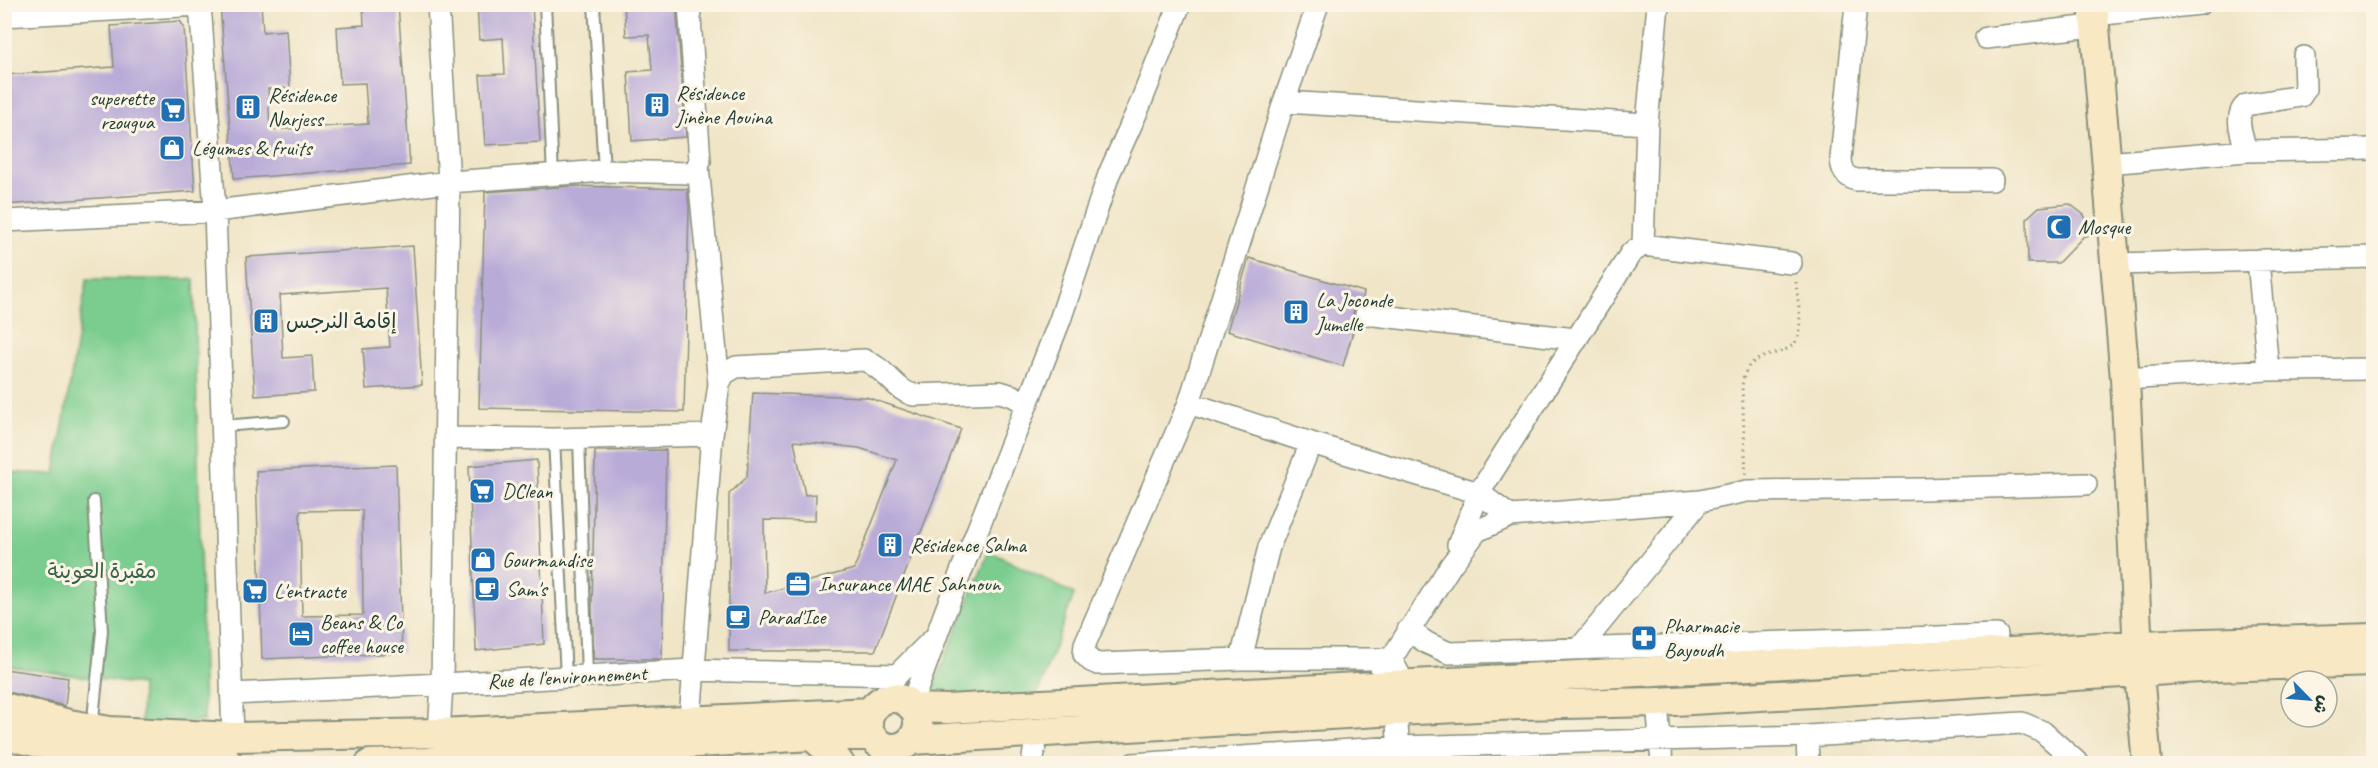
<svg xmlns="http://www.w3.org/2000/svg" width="2378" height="768" font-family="Caveat,'Playpen Sans Arabic',sans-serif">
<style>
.green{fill:#7acd8f;stroke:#4c8562;stroke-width:1.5}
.building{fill:#b9abd8;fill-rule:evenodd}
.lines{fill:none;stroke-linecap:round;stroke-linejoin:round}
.lane-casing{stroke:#88917e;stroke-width:14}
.street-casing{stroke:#88917e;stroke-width:24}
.secondary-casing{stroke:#88917e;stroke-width:32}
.path{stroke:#88917e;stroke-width:3;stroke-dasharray:1.5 4.5;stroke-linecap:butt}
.lane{stroke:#fff;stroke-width:10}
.street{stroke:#fff;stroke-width:21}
.secondary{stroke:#f8e8c3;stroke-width:28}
.labels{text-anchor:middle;stroke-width:6;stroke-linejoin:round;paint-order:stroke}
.poi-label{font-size:21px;fill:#1f3d34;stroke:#fcf5e5;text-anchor:start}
.park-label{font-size:21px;fill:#36614b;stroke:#fcf5e5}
.street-label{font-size:21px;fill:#1f3d34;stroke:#fcf5e5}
</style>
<rect width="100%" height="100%" fill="#fcf5e5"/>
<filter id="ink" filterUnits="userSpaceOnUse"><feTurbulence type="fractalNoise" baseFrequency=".0167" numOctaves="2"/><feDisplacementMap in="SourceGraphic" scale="12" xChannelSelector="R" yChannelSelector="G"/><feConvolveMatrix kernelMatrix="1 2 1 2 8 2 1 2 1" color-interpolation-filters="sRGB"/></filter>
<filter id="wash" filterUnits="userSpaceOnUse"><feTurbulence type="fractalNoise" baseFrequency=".008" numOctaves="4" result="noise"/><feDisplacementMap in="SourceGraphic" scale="24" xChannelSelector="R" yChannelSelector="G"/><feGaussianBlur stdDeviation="1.35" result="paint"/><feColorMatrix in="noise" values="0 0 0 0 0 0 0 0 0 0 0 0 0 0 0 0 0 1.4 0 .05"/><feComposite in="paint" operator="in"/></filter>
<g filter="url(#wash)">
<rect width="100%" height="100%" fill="#f0e5c7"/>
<path class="green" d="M 87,279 L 194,279 L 204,721 L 141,726 L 142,685 L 5,666 L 5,472 L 55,474 Z
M 989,551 L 1074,594 L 1036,698 L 926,703 Z"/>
<g id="blocks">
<path class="building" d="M 220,4 L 261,4 L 263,32 L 286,30 L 290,88 L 268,89 L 270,130 L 368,124 L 365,83 L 340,84 L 337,27 L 364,25 L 363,4 L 398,4 L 410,165 L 234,179 Z
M 477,4 L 532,4 L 540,142 L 485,145 L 480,75 L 505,74 L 503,38 L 479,40 Z
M 624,4 L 676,4 L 686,137 L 632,141 L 628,72 L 652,70 L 649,35 L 626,36 Z
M 180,21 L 184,27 L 195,191 L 4,205 L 4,75 L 114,67 L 111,26 Z
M 573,186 L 687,189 L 689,207 L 684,412 L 479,408 L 485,192 Z
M 2070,204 L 2084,215 L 2094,236 L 2084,236 L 2058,263 L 2028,263 L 2027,218 L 2039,207 Z
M 413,246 L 422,385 L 366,389 L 363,349 L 390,347 L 386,288 L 280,295 L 283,358 L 312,356 L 314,392 L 255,396 L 246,257 Z
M 1249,258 L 1364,292 L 1362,302 L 1356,306 L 1353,312 L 1356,321 L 1343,366 L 1227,331 Z
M 753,393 L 866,397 L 961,429 L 875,651 L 729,651 L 729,494 L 747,477 ZM 794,441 L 859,448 L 897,460 L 854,569 L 765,593 L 764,520 L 815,521 L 816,494 L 805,495 Z
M 666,450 L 662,659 L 594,659 L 592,609 L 595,451 Z
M 537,460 L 544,644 L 476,651 L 469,466 Z
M 396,465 L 402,653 L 262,659 L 256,471 ZM 362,510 L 363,615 L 302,616 L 300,511 Z
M 4,669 L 68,678 L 65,706 L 4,691 Z"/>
</g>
</g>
<g filter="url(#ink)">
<use href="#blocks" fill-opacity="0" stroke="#88917e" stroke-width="1.5"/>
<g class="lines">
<g class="lane-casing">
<path id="lane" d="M 545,4 L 553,176
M 594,4 L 604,171
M 223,426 L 284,421
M 554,439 L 566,677
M 579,439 L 587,676
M 92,728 L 102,631 L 94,501"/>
</g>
<g class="street-casing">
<path id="street" d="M 200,4 L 215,211 L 233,737
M 1318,4 L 1284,102 L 1189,403 L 1085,644 L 1084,654 L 1091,661 L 1098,664 L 1241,659 L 1391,659 L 1405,685
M 1856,4 L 1841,159 C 1842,171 1845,176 1856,180 L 1992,180
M 2094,15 L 2200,4
M 4,16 L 200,5
M 1986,38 L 2093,26
M 1284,102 L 1647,124
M 2246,151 C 2243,137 2233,116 2246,105 L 2301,96 L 2305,89 L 2304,57
M 2107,163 L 2246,151 L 2374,149
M 698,166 L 719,384
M 4,221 L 215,211 L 449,182 L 604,171 L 692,173 L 698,166 L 700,161 L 689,4
M 1643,245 L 1647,124 L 1658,4
M 2258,260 L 2268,370
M 2116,264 L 2374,257
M 1366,314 L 1575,339
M 2125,379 L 2268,370 L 2374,369
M 1189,403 L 1311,443 L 1479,493 L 1458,545
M 446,438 L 554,439 L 712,435
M 1510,516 L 1700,501 L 1747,491 L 1923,489 L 2086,484
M 1408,630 L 1427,643 L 1449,653 L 1997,635
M 1579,649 L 1700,501
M 1241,659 L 1269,547 L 1311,443
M 1381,668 L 1391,659 L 1451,565 L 1477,531 L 1510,516 L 1479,493 L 1631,253 L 1643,245 L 1791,263
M 231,694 L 442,684 L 449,182 L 438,4
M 882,700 L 897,675 L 933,639
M 1657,702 L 1662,764
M 911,706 L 944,615 L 1060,320 L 1109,174 L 1139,107 L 1180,4
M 1396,711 L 1400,764
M 690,719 L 712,435 L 719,384 L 724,374 L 736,367 L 864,360 C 887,369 894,390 914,395 L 1000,392 L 1013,396 L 1027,404
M 439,733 L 442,684 L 692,670 L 897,675
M 1807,736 L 1808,764
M 1032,764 L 1037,733
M 1133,764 L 1398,747 L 1807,736 L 2022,723 L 2043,732 L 2079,764"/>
</g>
<g class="secondary-casing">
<path id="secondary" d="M 2093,4 L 2125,379 L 2139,673 L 2147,764
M868 723a25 25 0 1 1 50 0a25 25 0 1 1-50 0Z
M 4,707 L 69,724 L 110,731 L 233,737 L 439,733 L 870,712
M 913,708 L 947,709 L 2138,645 L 2374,638
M 4,735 L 62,748 L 132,759 L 229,764
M 812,736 L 834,756 L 840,764
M 912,740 L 1396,711 L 1519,705 L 1657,702 L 1797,694 L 2216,667 L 2374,662
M 370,764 L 428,762 L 504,755 L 812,736 L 870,736"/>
</g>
<path class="path" d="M 1746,474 L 1742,386 C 1743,379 1745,370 1750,365 C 1765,350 1794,357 1799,333 C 1802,320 1797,296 1796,282"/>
<use href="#lane" class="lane"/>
<use href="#street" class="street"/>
<use href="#secondary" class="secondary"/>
</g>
</g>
<defs>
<g id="building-square" transform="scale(1.35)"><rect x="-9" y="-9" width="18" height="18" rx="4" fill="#1f6fb2" stroke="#fcf5e5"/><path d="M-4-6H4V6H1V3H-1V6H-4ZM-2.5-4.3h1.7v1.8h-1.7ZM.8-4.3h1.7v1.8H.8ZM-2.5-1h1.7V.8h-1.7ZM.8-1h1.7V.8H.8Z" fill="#fff"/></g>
<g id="supermarket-square" transform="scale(1.35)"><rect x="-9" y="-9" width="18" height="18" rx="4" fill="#1f6fb2" stroke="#fcf5e5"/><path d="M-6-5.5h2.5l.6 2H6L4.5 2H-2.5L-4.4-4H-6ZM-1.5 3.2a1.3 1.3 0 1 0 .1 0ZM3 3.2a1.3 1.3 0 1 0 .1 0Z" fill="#fff"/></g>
<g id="shop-square" transform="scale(1.35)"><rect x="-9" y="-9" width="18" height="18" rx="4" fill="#1f6fb2" stroke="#fcf5e5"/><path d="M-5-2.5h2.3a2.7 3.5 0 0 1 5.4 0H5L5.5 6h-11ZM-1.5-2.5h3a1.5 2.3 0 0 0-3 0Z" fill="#fff"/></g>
<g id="mosque-square" transform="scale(1.35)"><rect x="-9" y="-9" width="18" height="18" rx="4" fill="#1f6fb2" stroke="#fcf5e5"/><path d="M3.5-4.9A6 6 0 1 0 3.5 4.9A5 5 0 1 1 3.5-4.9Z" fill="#fff"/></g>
<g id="office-square" transform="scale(1.35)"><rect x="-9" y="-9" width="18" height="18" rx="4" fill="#1f6fb2" stroke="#fcf5e5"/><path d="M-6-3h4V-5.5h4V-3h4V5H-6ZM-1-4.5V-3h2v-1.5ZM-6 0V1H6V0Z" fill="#fff"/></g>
<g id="cafe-square" transform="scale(1.35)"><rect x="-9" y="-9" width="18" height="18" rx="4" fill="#1f6fb2" stroke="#fcf5e5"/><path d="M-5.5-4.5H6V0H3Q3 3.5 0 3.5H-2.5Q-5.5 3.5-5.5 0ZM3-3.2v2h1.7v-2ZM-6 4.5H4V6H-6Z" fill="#fff"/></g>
<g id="hotel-square" transform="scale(1.35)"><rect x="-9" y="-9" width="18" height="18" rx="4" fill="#1f6fb2" stroke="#fcf5e5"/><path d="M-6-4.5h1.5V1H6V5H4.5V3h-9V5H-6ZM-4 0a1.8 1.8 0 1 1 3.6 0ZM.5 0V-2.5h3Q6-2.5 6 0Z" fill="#fff"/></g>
<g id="pharmacy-square" transform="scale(1.35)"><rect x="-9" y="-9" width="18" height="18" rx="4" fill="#1f6fb2" stroke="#fcf5e5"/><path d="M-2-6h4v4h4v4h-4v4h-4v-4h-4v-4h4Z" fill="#fff"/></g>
</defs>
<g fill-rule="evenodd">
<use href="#building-square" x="657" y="105"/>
<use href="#building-square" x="248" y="107"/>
<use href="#supermarket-square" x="173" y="110"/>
<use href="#shop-square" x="172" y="148"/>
<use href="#mosque-square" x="2059" y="227"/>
<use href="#building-square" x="1296" y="312"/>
<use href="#building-square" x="266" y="321"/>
<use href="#supermarket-square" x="482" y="491"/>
<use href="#building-square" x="890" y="545"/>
<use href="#shop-square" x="483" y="560"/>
<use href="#office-square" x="798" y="584"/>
<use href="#cafe-square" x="487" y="589"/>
<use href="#supermarket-square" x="255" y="591"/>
<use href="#cafe-square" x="738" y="617"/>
<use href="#hotel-square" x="301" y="634"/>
<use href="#pharmacy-square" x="1644" y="638"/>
</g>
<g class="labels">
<g class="poi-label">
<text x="676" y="100">Résidence<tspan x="676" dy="24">Jinène Aouina</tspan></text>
<text x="268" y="102">Résidence<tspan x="268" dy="24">Narjess</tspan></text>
<text x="154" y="105" text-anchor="end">superette<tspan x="154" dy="24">rzougua</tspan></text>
<text x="192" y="155">Légumes &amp; fruits</text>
<text x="2078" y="234">Mosque</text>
<text x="1316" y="307">La Joconde<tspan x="1316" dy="24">Jumelle</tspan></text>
<text x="286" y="328">إقامة النرجس</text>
<text x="502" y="498">DClean</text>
<text x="910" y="552">Résidence Salma</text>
<text x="502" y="567">Gourmandise</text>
<text x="818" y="591">Insurance MAE Sahnoun</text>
<text x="506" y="596">Sam's</text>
<text x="274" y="598">L'entracte</text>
<text x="758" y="624">Parad'Ice</text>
<text x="320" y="629">Beans &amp; Co<tspan x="320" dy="24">coffee house</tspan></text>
<text x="1664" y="633">Pharmacie<tspan x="1664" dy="24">Bayoudh</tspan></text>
</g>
<g class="park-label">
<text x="102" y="578">مقبرة العوينة</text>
</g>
<g class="street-label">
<text transform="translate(567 677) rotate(-3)" y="7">Rue de l'environnement</text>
</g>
</g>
<rect width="2378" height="768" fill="none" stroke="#fcf5e5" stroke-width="24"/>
<g transform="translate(2309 699) rotate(115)"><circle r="28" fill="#fcf5e5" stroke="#a4ab9e" stroke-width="1.5"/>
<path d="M0-4.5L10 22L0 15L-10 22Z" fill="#1f6fb2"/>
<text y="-9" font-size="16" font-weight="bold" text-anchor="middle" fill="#1f3d34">ش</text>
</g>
</svg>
